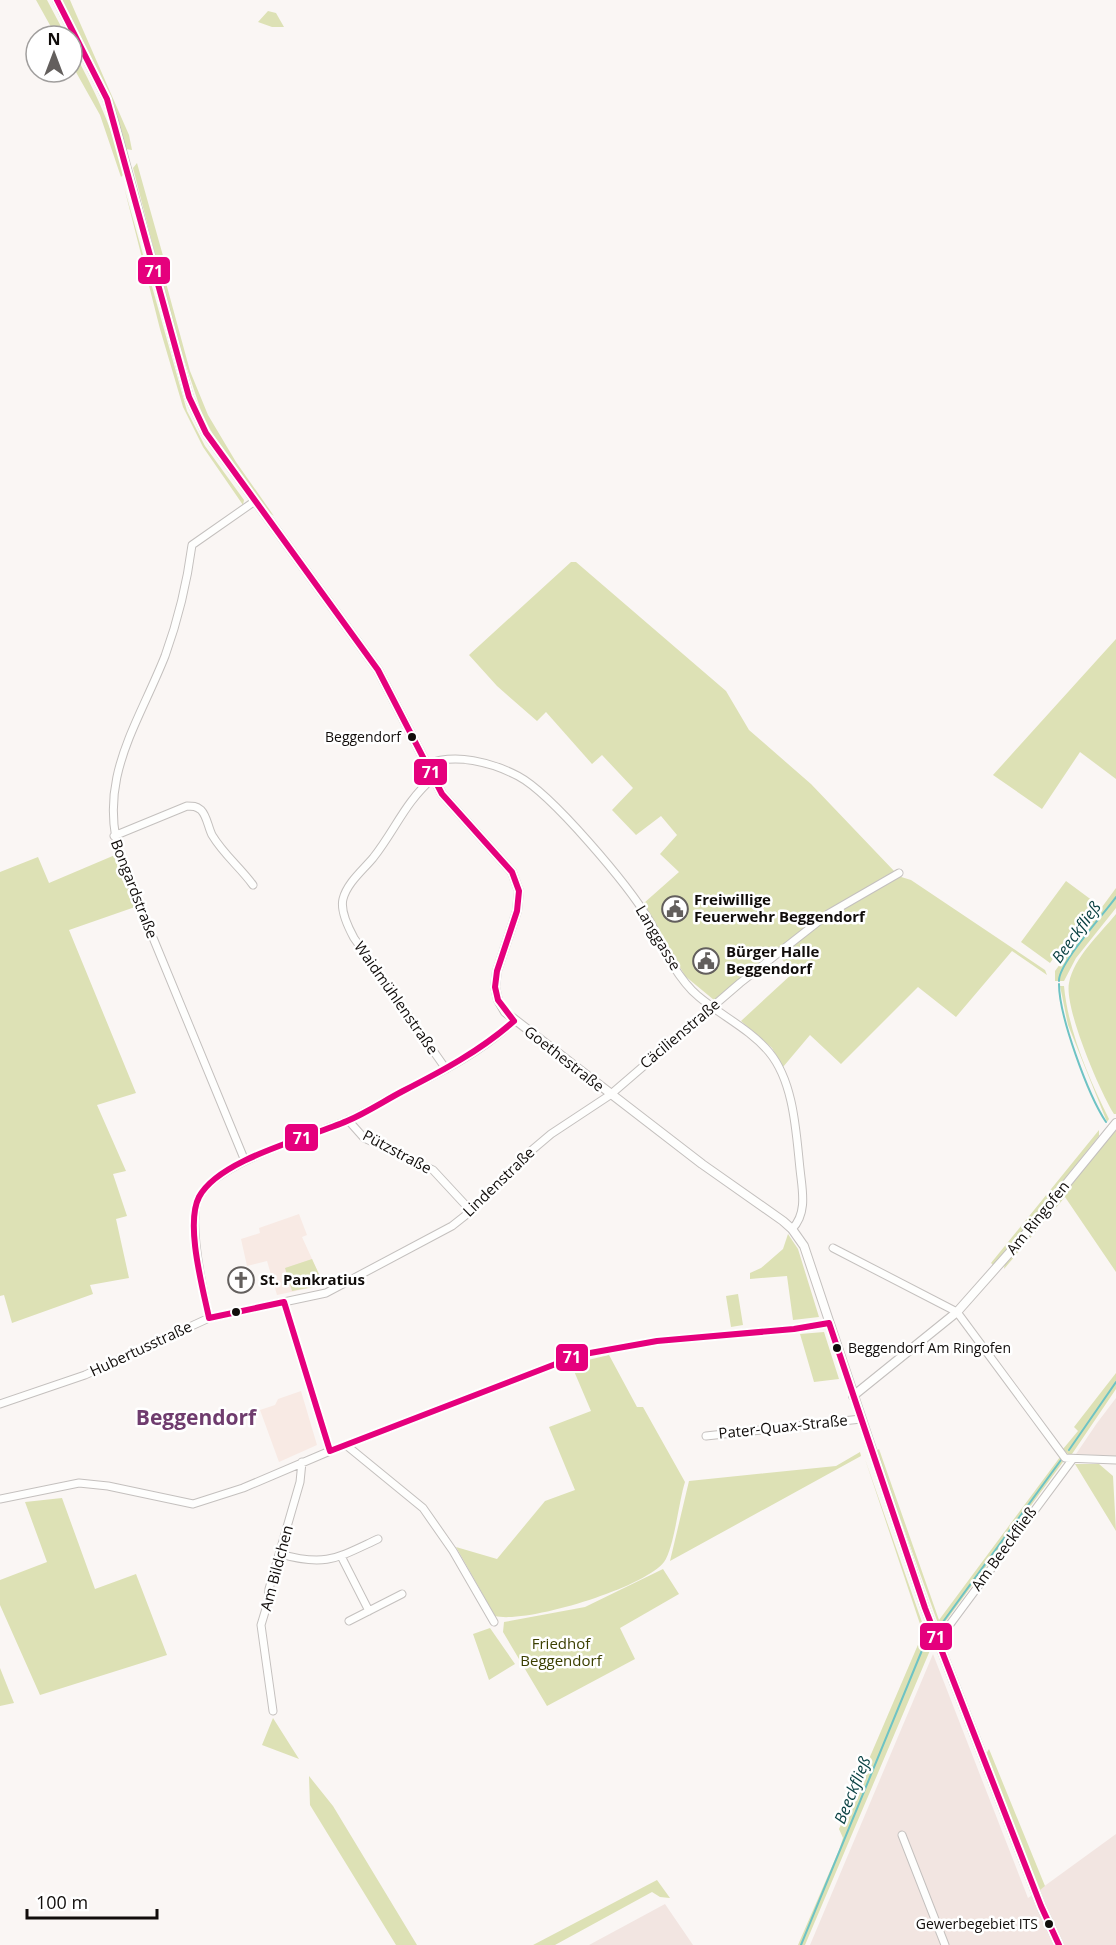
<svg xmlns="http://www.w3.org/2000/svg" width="1116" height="1945" font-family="'Open Sans',sans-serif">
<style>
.built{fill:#f8eae4}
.industrial{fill:#f2e5e1}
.green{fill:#dde1b5}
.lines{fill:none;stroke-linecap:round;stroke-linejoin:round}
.stream{stroke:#6ec3c4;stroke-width:2}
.minor-casing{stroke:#c4c0be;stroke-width:9}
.tertiary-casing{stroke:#c4c0be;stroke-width:10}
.minor{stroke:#fefefd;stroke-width:7}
.tertiary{stroke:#fefefd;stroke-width:8}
.bus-1-casing{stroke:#fff;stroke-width:10}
.bus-1{stroke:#e5007d;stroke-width:6}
.bus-dot{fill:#110d0b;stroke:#fff;stroke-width:2}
.labels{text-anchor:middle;stroke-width:5;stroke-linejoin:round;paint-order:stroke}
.bus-label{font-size:14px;fill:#110d0b;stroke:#fff;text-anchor:end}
.street-label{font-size:15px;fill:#110d0b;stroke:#fff}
.poi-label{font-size:15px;font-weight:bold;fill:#110d0b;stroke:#fff;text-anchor:start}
.park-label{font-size:15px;fill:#3b3f00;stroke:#fff}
.water-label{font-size:16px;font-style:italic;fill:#073f40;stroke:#fff}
.district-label{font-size:21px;font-weight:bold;fill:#6f3c6e;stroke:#fff}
.line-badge{stroke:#fff;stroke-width:2}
.badge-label{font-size:16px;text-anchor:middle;font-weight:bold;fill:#fff}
</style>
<rect width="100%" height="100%" fill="#faf6f4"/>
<path class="built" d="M 299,1214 L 307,1235 L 302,1237 L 324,1285 L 277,1295 L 267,1261 L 247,1266 L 241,1239 L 260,1233 L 259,1228 Z
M 301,1391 L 317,1445 L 279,1462 L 260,1410 L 275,1405 L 278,1399 Z"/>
<path class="industrial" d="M 1116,1398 L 1116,1456 L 1076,1454 L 1097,1423 Z
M 933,1654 L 1028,1898 L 1116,1834 L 1116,1945 L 810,1945 Z
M 665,1904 L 693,1945 L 589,1945 Z"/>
<path class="green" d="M 36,0 L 47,0 L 66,36 L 56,36 Z
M 61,0 L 70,0 L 73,7 L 129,135 L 132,150 L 125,149 Z
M 268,11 L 276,13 L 284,27 L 272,27 L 258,22 Z
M 72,48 C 92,86 116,132 123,175 L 121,177 L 100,115 L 72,65 Z
M 137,163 L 167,270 L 166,283 L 190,371 L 208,415 L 236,462 L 274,516 L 264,508 L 218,443 L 203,417 L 175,332 L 133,168 Z
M 124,187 L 187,411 L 205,446 L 244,500 L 243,505 L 203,447 L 183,407 L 160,329 Z
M 571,562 L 576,562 L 726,691 L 749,730 L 811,784 L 895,872 L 849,899 L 714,1000 L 685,976 L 644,903 L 679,872 L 660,854 L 677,835 L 661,816 L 636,835 L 612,810 L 633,788 L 602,755 L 592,764 L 546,712 L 537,721 L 497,686 L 469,655 Z
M 1116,639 L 1116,779 L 1080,752 L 1042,809 L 993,775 Z
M 115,855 L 135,907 L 69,930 L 136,1093 L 97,1105 L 126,1171 L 113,1174 L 127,1216 L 116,1219 L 129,1278 L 90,1285 L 93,1294 L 12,1323 L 4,1295 L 0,1296 L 0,872 L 38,857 L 49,883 Z
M 898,876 L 911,880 L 1045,970 L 1047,975 L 1012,951 L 956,1017 L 918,987 L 841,1064 L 810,1035 L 783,1067 L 772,1048 L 741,1021 L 793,973 L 780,957 L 829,917 Z
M 1066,881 L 1093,901 L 1050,963 L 1021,942 Z
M 1116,888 L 1116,908 L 1076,958 L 1064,981 L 1055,981 L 1055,971 Z
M 1116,914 L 1116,1114 L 1114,1114 C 1100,1092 1064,1008 1069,983 C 1074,957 1100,934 1116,914 Z
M 1060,986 L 1064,986 C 1068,1030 1089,1079 1109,1119 L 1107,1122 L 1068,1025 Z
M 1099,1130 L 1099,1136 L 994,1266 L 991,1263 Z
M 1116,1130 L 1116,1272 L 1065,1197 L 1004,1269 L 1005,1262 Z
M 788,1234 L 798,1249 L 819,1317 L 793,1320 L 787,1276 L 750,1279 L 750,1273 L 761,1268 L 783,1249 Z
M 312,1259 L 324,1285 L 292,1291 L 285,1268 Z
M 738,1294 L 743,1325 L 731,1327 L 726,1296 Z
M 824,1332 L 839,1379 L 814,1382 L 800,1334 Z
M 609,1355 L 637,1407 L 643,1407 L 685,1482 C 679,1500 674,1549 664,1562 C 644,1588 526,1624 495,1616 L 456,1547 L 497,1559 L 545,1501 L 575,1490 L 549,1427 L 591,1411 L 571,1364 Z
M 1116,1373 L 1116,1389 L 1072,1454 L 1068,1454 L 1063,1449 L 1078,1431 L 1074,1427 Z
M 879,1449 L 939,1620 L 1060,1457 L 1063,1462 L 940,1629 L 876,1451 Z
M 860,1452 L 861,1456 L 670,1561 L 689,1481 L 836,1466 Z
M 865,1459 L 931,1648 L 805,1945 L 798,1945 L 839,1850 L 843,1838 L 839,1829 L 923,1633 Z
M 1075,1464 L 1099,1464 L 1113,1476 L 1116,1531 Z
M 62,1498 L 95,1589 L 136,1574 L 167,1655 L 40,1695 L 0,1605 L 0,1580 L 47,1562 L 25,1502 Z
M 663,1569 L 679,1594 L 620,1628 L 635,1659 L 547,1706 L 503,1632 L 504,1622 L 585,1607 Z
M 490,1628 L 515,1664 L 489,1680 L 473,1634 Z
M 0,1668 L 14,1703 L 0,1706 Z
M 273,1718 L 299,1759 L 262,1745 Z
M 989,1749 L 1045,1886 L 1040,1890 L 986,1754 Z
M 309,1776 L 333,1806 L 417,1945 L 396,1945 L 310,1805 Z
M 657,1880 L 670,1898 L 660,1897 L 652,1892 L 555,1945 L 533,1945 Z"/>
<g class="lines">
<path class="stream" d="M 1059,981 C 1058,964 1104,914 1116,897
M 1059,984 C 1059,1016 1088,1095 1106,1122
M 1069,1450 L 1116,1382
M 940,1626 L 1061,1460
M 801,1945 L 925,1643"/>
<g class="minor-casing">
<path id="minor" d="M 427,764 C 456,753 491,762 518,776 C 552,794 629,886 649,920 C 658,934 662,951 672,964 C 679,975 688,988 698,996 C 720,1015 750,1029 769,1052 C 794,1082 796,1132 800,1169 C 802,1189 808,1213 792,1229
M 434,777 C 404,803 396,829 373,858 C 363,870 347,883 343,899 C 340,911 348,927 354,938 L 446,1069
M 114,836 L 187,806 C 193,806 196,806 201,810 C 207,816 208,827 212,835 C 224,855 240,867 253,885
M 348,1120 L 364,1138 L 433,1170 L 471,1211
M 245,1161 L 123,865 C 94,783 136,729 165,656 C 178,620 187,583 192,545 L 255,501
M 833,1248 L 957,1312 L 1065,1458 L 1116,1460
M 284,1302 L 330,1451
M 209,1318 C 203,1291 187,1219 199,1197 C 217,1162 310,1136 347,1121 C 366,1112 384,1101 403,1091 C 443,1071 481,1052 514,1021
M 0,1404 L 85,1375 L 209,1318 L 326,1293 L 452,1226 L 471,1211 L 525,1156 L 551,1134 L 610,1095 L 740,983 L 828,914 L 899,873
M 706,1436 L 861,1419
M 346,1445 L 423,1508 L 453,1551 L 494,1622
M 0,1499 L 79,1483 L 108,1486 L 193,1504 L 243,1488 L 330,1451 L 579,1355 L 657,1341 L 794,1329 L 829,1323
M 280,1554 C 326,1567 337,1558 378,1539
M 341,1556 L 369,1611
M 349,1621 L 402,1594
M 936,1638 L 945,1631 L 1072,1460
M 273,1711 L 261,1625 L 268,1602 L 269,1589 L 300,1482 L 302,1462
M 902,1835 L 945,1945"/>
</g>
<g class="tertiary-casing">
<path id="tertiary" d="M 57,0 L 107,99 L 114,121 L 189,397 L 206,433 L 378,670 L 442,794 L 512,872 L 519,891 L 517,911 L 497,971 L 495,987 L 498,1000 L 505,1012 L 702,1164 L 783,1221 L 792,1229 L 804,1246 L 925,1608 L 1041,1906 L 1059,1945
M 853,1396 L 957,1312 L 1019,1242 L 1116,1123"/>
</g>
<use href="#minor" class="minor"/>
<use href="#tertiary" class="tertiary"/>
<g class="bus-1-casing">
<path id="bus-1" d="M 57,0 L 107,99 L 189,397 L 206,433 L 378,670 L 442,794 L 512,872 L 519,891 L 517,911 L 497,971 L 495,987 L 498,1000 L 514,1021
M 284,1302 L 330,1451
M 209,1318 C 203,1289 185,1224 199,1197 C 219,1159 308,1138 347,1121 C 366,1113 384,1101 403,1091 C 442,1071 480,1051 514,1021
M 209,1318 L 284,1302
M 829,1323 L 925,1608 L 1041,1906 L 1059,1945
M 330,1451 L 579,1355 L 657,1341 L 794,1329 L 829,1323"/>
</g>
<use href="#bus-1" class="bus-1"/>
</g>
<defs>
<g id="civic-ring" transform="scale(1.35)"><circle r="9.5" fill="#fff" stroke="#635f5d" stroke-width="1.5"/><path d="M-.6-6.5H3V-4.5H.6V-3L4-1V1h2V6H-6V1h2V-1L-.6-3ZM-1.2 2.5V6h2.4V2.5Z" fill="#635f5d"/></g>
<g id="church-ring" transform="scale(1.35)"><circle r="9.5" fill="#fff" stroke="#635f5d" stroke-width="1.5"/><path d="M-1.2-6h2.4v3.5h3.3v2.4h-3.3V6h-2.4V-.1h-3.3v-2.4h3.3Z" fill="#635f5d"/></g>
</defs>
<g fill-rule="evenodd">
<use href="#civic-ring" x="675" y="909"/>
<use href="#civic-ring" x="706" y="961"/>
<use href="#church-ring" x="241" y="1280"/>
</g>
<g class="bus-dot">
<circle cx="412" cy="737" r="5"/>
<circle cx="236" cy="1312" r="5"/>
<circle cx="837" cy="1348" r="5"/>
<circle cx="1049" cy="1924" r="5"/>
</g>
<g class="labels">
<g class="bus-label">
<text x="401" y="742">Beggendorf</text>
<text x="848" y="1353" text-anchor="start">Beggendorf Am Ringofen</text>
<text x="1038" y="1929">Gewerbegebiet ITS</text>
</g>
<g class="street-label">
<text transform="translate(134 889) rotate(69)" y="5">Bongardstraße</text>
<text transform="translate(658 938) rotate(59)" y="5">Langgasse</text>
<text transform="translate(396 998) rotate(55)" y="5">Waidmühlenstraße</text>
<text transform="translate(680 1034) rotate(-40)" y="5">Cäcilienstraße</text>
<text transform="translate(564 1059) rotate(38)" y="5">Goethestraße</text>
<text transform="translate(397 1152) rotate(28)" y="5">Pützstraße</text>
<text transform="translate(499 1182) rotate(-44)" y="5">Lindenstraße</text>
<text transform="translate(1038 1218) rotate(-51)" y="5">Am Ringofen</text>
<text transform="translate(141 1349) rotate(-25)" y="5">Hubertusstraße</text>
<text transform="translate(783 1427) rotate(-6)" y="5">Pater-Quax-Straße</text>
<text transform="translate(1004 1549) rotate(-54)" y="5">Am Beeckfließ</text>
<text transform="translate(277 1568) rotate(-75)" y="5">Am Bildchen</text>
</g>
<g class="poi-label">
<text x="694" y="905">Freiwillige<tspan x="694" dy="17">Feuerwehr Beggendorf</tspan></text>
<text x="726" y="957">Bürger Halle<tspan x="726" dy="17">Beggendorf</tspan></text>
<text x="260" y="1285">St. Pankratius</text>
</g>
<g class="park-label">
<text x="561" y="1649">Friedhof<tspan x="561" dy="17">Beggendorf</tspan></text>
</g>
<g class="water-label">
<text transform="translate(1076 932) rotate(-54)" y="6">Beeckfließ</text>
<text transform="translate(852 1790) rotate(-68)" y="6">Beeckfließ</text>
</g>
<g class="district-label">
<text x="196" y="1425">Beggendorf</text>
</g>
</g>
<g class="line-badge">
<rect x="137" y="256" width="34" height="29" rx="6" fill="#e5007d"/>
<rect x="413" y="758" width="35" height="28" rx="6" fill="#e5007d"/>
<rect x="284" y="1123" width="35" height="29" rx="6" fill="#e5007d"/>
<rect x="555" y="1343" width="34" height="29" rx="6" fill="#e5007d"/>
<rect x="919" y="1622" width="34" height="29" rx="6" fill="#e5007d"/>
</g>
<g class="badge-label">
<text x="154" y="277">71</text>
<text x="431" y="778">71</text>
<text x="302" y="1144">71</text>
<text x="572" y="1363">71</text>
<text x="936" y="1643">71</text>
</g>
<g transform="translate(54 54)"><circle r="28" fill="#ffffff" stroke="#a09e9d" stroke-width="1.5"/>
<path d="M0-4.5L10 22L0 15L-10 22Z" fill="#635f5d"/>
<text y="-9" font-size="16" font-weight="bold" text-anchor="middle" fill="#110d0b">N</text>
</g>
<path d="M27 1909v9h130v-9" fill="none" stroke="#110d0b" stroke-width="3"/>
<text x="36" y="1909" font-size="18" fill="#110d0b" stroke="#ffffff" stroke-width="4.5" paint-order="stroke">100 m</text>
</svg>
